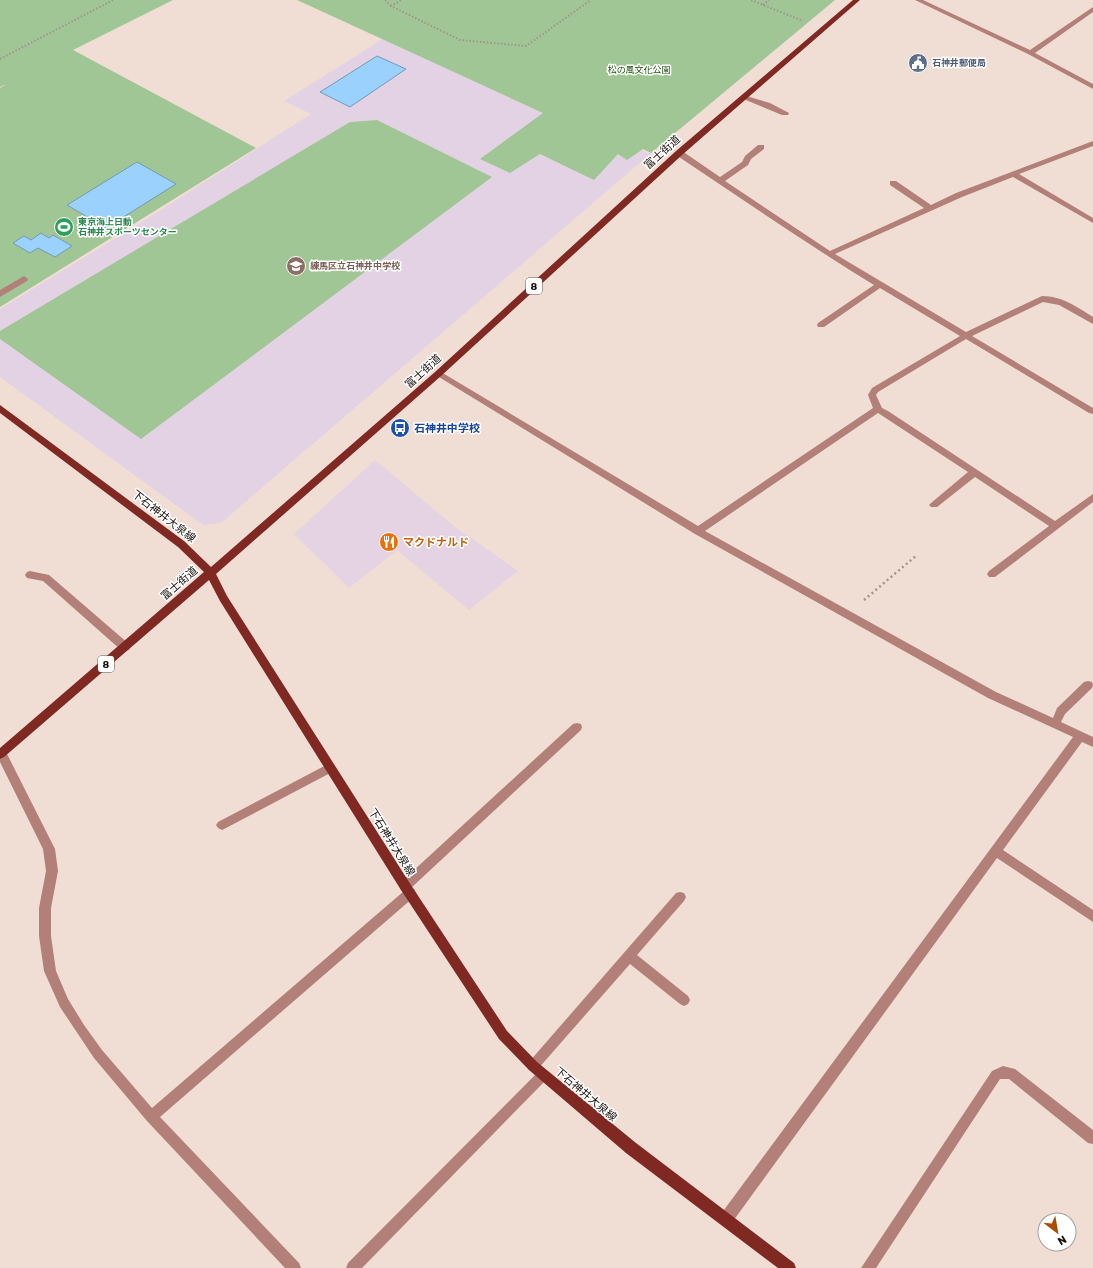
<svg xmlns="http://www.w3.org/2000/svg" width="1093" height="1268" font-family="Rubik,'Noto Sans JP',sans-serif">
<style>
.commercial{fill:#e5d2e2}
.education{fill:#e3d2e4}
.green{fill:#a0c695}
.water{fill:#9bd2fd;stroke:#7499b6}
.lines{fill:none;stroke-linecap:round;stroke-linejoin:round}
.path-far1{stroke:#a2948d;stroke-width:2;stroke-dasharray:1.5 2;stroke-linecap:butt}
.path{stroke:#a2948d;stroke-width:2.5;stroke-dasharray:2 3;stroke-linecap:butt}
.minor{fill:#b38079;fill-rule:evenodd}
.major{fill:#802923;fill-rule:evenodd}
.labels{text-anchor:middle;stroke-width:3;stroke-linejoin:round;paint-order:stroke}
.far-service-label{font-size:9px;font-weight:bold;fill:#4e5e75;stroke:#fff;text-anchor:start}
.far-park-label{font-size:9px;fill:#1f520b;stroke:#fff}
.far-leisure-label{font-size:9px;font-weight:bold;fill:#27864d;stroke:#fff;text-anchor:start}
.far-education-label{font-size:9px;font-weight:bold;fill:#785e54;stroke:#fff;text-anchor:start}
.shield{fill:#fff;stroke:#5e5a57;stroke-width:1}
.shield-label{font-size:10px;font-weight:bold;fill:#19130f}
.street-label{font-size:11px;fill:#19130f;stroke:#fff}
.transit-label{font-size:11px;font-weight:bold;fill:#164399;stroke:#fff;text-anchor:start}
.food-label{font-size:11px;font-weight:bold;fill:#c56008;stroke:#fff;text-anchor:start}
</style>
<rect width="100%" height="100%" fill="#f0ded5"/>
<path class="commercial" d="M 375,460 L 455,527 L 518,571 L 469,610 L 397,550 L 349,588 L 294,534 Z"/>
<path class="education" d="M 386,37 L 650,154 L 221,523 L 203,525 L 0,377 L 0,309 L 142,222 L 311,114 L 284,101 Z"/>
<path class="green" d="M 0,0 L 173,0 L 73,50 L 256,148 L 0,307 L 0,88 L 7,84 L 0,87 Z
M 297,0 L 835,0 L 651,153 L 643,149 L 627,160 L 618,154 L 594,180 L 540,154 L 510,173 L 480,159 L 543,113 Z
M 377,120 L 492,177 L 141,439 L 0,339 L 0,331 L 350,122 Z"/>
<path class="water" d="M 377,56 L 406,69 L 350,107 L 320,92 Z
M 137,162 L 176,184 L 106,228 L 67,205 Z
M 41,233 L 49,238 L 53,235 L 72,246 L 55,257 L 38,248 L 30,253 L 13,243 L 24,236 L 31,240 Z"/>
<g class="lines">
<path class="path-far1" d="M 385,0 L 391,6
M 401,0 L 391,6 L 460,40 L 526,46 L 591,0
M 751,0 L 803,21
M 763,5 L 769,0
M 0,59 L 113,0"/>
<path class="path" d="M 864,600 L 917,555"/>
<path class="minor" d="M 915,0 L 923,0 L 1030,50 L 1093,7 L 1093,12 L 1035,53 L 1093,84 L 1093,89 L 1028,54 Z
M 743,95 L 770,103 L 789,113 L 788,115 L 782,115 L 741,98 L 741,96 Z
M 1093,141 L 1093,146 L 1019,174 L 1093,218 L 1093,223 L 1013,177 L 962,197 L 835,254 L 966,332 L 1042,296 C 1062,296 1077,307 1093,317 L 1093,324 L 1059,305 L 1043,302 L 972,336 L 1093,408 L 1093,414 L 1089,413 L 966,339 L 878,392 L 876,395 L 882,408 L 888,411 L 1055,521 L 1093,494 L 1093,502 L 995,577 L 989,577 L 987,574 L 989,571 L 1049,526 L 975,477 L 937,507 L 931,507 L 929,505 L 931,503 L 968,472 L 878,413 L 705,531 L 996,692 L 1053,718 L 1057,708 L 1084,682 L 1088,681 L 1092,682 L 1093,685 L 1092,688 L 1065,714 L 1061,722 L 1093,737 L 1093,747 L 1082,742 L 1003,850 L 1093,910 L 1093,922 L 997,858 L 731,1224 L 726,1226 L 721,1224 L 719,1219 L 721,1214 L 1073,737 L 988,698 L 695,534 L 434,374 L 438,371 L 441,372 L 698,526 L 873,408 L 868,395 L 872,388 L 960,336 L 880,288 L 824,327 L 818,327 L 817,325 L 818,323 L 874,285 C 807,244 742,199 676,155 L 676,151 L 682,151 L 720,177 L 742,162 L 745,156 L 758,145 L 764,145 L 764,149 L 751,159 L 748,165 L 725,181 L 830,251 L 924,208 L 890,185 L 890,181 L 896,181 L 931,205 L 956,193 Z
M 24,276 L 28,279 L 27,281 L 0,297 L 0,290 Z
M 30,571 L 49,575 L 129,644 L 130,647 L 129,650 L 125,651 L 121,650 L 43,581 L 27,578 L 25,575 L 27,572 Z
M 577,723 L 581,724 L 582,727 L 581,730 L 411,888 L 414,889 L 416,893 L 414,897 L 160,1117 L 299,1263 L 301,1268 L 285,1268 L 147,1121 L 94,1058 L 60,1007 L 44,971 L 39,936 L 39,908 L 46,871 L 43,849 L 0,762 L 0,749 L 5,750 L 55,849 L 58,871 L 51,908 L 51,936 L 56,971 L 68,999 L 84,1025 L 102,1050 L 152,1108 L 404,891 L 401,890 L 399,886 L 401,882 L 573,724 Z
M 330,763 L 334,765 L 335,768 L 334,771 L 226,828 L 222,830 L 218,828 L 216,825 L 218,822 Z
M 680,892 L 684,893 L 686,897 L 684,901 L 637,955 L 688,996 L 690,1000 L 688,1004 L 684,1006 L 680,1004 L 630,964 L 537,1070 L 533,1072 L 529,1070 L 527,1066 L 529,1062 L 676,893 Z
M 1003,1066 L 1015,1069 L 1093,1130 L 1093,1144 L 1088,1143 L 1009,1079 L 1000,1079 L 876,1268 L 861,1268 L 992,1071 Z
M 543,1069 L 547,1071 L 549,1075 L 547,1079 L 362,1268 L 346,1268 L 348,1263 L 539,1071 Z"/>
<path class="major" d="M 853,0 L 860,0 L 682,155 L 441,376 L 216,574 L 227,596 L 409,882 L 507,1031 L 537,1062 L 636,1143 L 794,1263 L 796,1268 L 778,1268 L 626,1153 L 529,1070 L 499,1039 L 401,890 L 220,601 L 209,580 L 4,757 L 0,759 L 0,748 L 204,572 L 178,547 L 0,413 L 0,405 L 184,541 L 211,567 L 435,372 L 676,151 Z"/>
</g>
<defs>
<g id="civic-disc" transform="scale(1)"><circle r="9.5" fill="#5c6f8a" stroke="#fff"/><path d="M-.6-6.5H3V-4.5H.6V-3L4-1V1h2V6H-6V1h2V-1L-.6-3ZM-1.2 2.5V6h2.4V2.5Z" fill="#fff"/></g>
<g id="stadium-disc" transform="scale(1)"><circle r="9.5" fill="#2e9e5b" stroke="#fff"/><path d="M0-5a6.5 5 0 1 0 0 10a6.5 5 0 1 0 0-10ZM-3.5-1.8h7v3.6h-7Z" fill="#fff"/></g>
<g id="school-disc" transform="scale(1)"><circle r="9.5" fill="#8d6e63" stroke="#fff"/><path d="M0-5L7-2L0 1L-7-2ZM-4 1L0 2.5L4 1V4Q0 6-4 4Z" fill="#fff"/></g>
<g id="bus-disc" transform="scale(1)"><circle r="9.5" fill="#1a4fb4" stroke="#fff"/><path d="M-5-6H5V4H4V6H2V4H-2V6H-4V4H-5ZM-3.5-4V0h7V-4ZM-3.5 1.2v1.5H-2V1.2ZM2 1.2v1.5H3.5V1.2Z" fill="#fff"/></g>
<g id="restaurant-disc" transform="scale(1)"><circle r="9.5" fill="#e8710a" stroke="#fff"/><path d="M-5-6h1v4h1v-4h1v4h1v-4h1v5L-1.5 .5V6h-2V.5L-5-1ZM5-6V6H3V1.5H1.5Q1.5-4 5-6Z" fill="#fff"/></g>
</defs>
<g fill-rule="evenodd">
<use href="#civic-disc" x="918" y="63"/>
<use href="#stadium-disc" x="64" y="227"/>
<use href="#school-disc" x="296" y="266"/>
<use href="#bus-disc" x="400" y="428"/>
<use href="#restaurant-disc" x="389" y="542"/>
</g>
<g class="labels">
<g class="far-service-label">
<text x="932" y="66">石神井郵便局</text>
</g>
<g class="far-park-label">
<text x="639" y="73">松の風文化公園</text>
</g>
<g class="far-leisure-label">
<text x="78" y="225">東京海上日動<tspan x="78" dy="10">石神井スポーツセンター</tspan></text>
</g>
<g class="far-education-label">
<text x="310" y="269">練馬区立石神井中学校</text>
</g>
<g class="shield">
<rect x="526" y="278" width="16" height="16" rx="3"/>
<rect x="98" y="656" width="16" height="16" rx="3"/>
</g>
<g class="shield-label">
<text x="534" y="290">8</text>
<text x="106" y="668">8</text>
</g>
<g class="street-label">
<text transform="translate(662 152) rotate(-42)" y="4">富士街道</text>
<text transform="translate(423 371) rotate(-42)" y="4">富士街道</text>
<text transform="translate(164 516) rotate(38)" y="4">下石神井大泉線</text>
<text transform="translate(179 583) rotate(-41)" y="4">富士街道</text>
<text transform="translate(392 842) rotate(58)" y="4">下石神井大泉線</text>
<text transform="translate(586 1094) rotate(40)" y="4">下石神井大泉線</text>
</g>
<g class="transit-label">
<text x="414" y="432">石神井中学校</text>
</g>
<g class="food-label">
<text x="403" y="546">マクドナルド</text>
</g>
</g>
<g transform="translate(1057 1232) rotate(149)"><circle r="19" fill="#ffffff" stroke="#a3a19f"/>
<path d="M0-3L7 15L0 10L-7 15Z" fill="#ac4d00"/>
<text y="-6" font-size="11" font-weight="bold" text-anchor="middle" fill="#19130f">N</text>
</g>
</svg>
